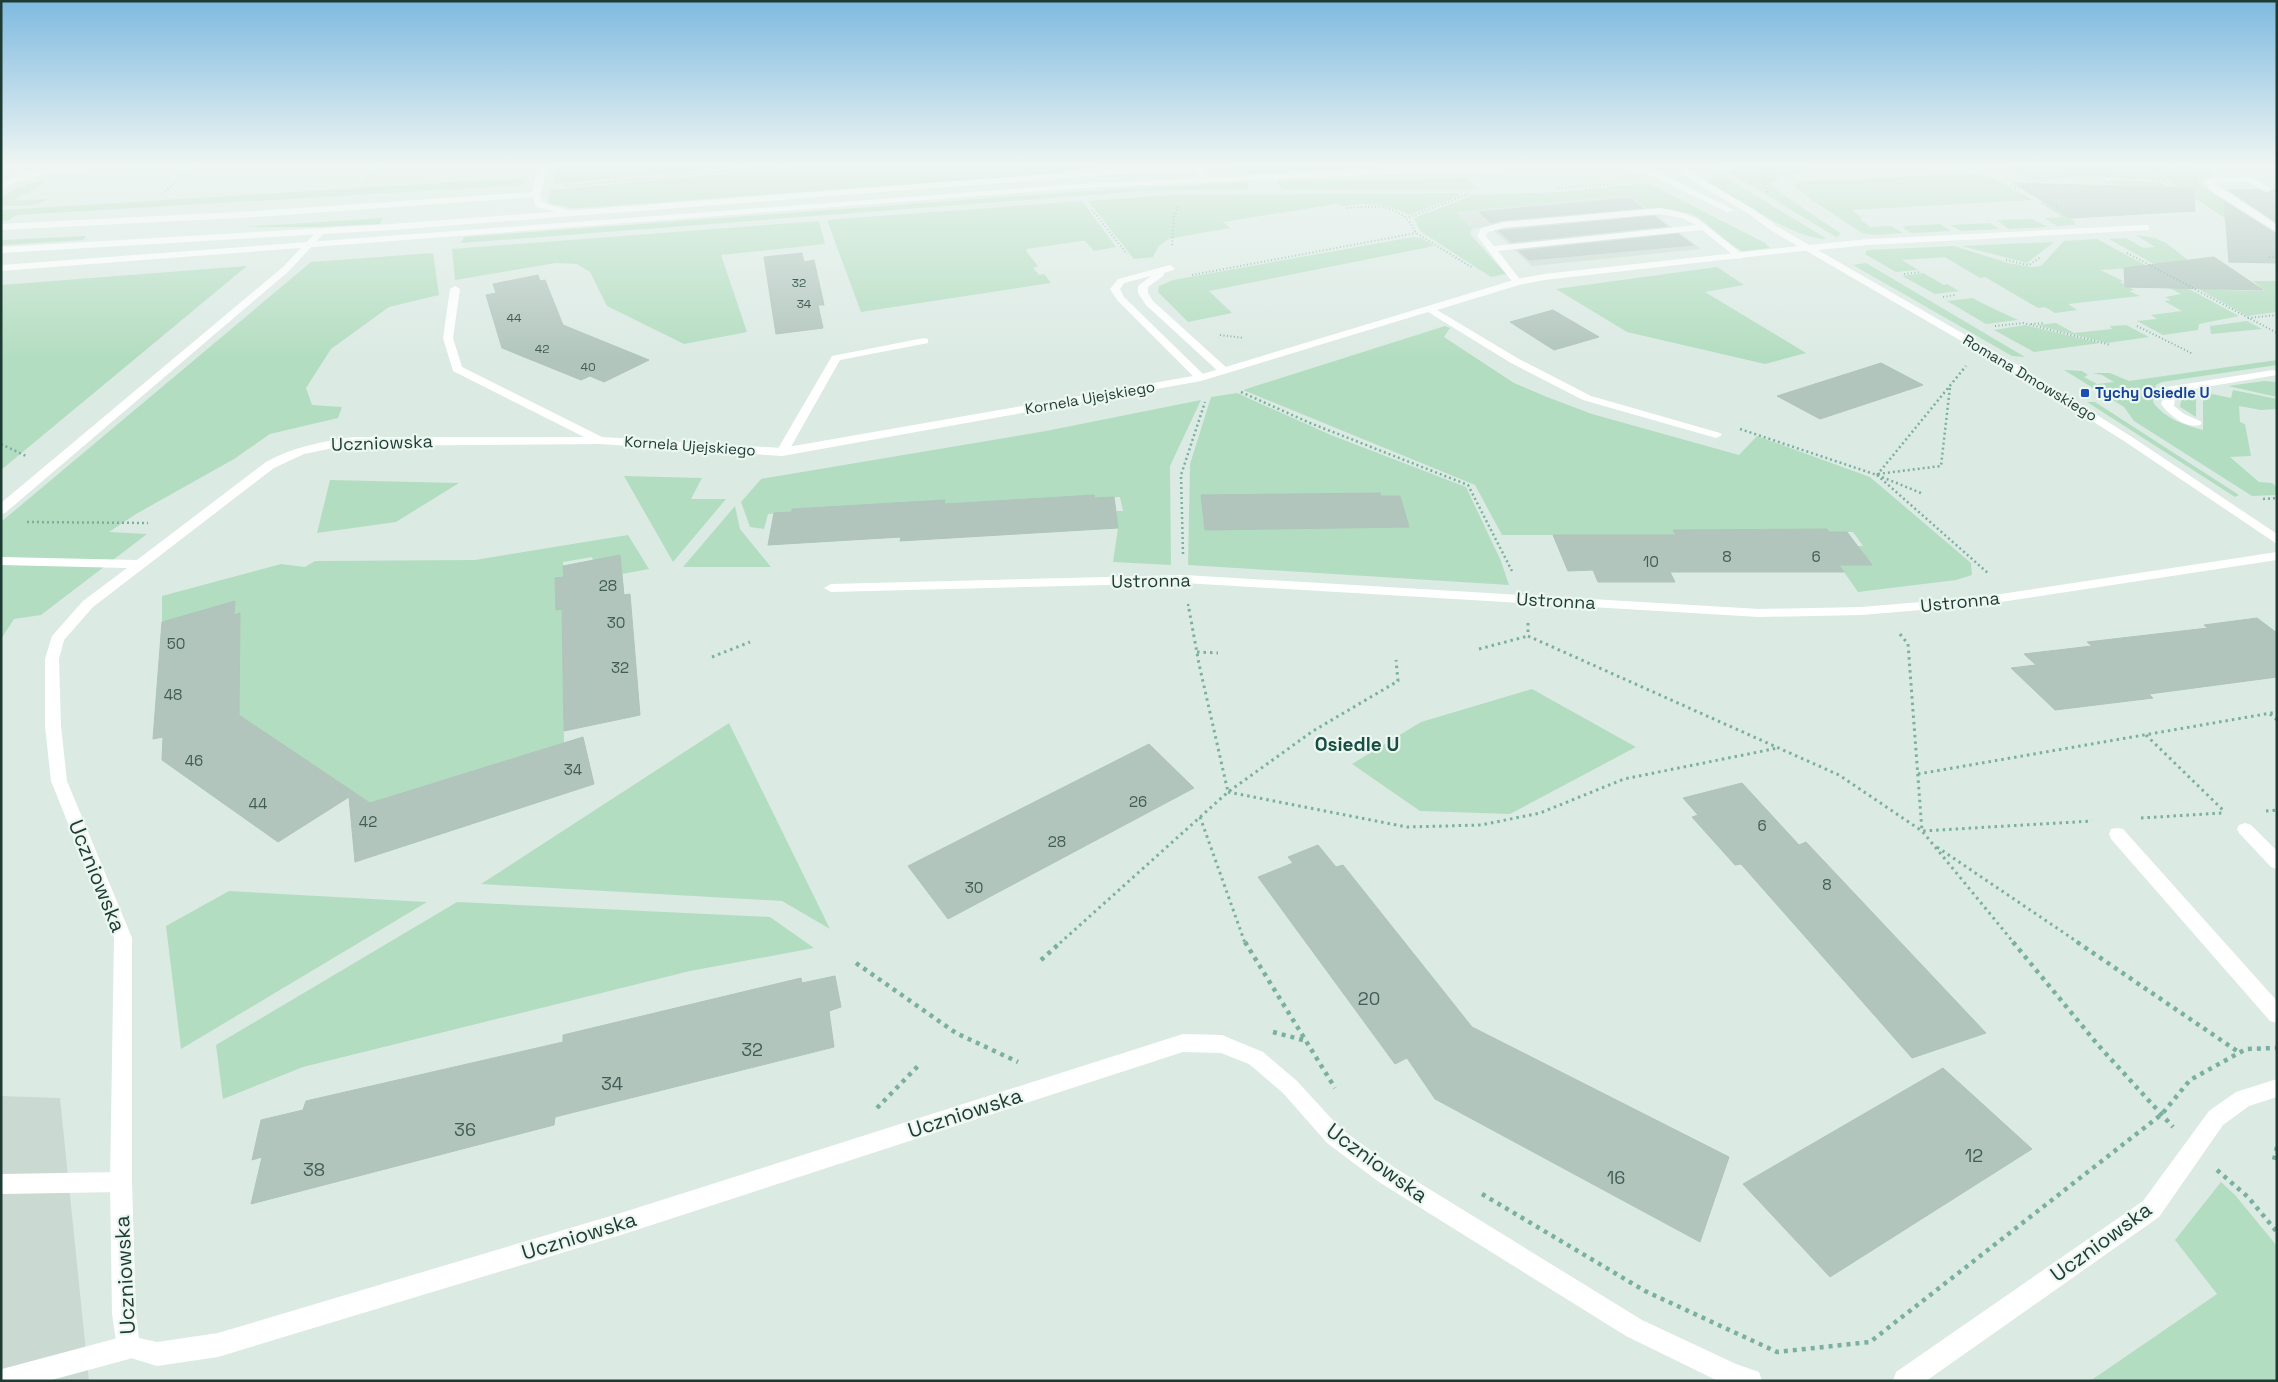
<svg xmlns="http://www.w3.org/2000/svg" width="2278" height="1382" font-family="'Space Grotesk',sans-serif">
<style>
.built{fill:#cadad3}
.green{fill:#b3ddc0}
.building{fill:#b1c5bd;stroke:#aec4bc}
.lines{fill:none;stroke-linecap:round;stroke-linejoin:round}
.path-far3{stroke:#7ab0a1;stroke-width:2;stroke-dasharray:1 2.5;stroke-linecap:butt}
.path-far2{stroke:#7ab0a1;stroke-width:2.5;stroke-dasharray:2 3;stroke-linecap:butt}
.path-far1{stroke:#7ab0a1;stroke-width:3;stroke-dasharray:2.5 4;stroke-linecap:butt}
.path{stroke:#7ab0a1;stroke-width:4.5;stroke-dasharray:4 5;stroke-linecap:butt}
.service{fill:#fff;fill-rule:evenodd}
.minor{fill:#fff;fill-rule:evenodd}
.tertiary{fill:#fff;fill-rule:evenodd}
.transit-dot{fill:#1a4fb4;stroke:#edf7f2;stroke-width:2}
.labels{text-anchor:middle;stroke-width:4.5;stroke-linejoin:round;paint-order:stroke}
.far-number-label{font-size:12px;fill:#425d56}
.far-street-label{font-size:15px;fill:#1d3a33;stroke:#edf7f2}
.far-transit-label{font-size:15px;font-weight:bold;fill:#164399;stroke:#edf7f2;text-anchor:start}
.number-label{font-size:15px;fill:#425d56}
.street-label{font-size:18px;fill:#1d3a33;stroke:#edf7f2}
.near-number-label{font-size:18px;fill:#425d56}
.neighbourhood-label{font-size:19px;font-weight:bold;fill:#184d42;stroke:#edf7f2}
.near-street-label{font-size:21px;fill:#1d3a33;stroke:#edf7f2}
</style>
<rect width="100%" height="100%" fill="#dceae4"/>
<path class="built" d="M 1629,195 L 1701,249 L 1532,266 L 1490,227 L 1472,229 L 1455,212 Z
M 1,1096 L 60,1098 L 89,1381 L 1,1381 Z"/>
<path class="green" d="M 557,164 L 766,164 L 554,184 Z
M 830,164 L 1131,164 L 1064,170 L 1065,173 L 581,208 L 571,208 L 548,203 L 550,190 Z
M 1268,164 L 1448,164 L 1256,173 L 1227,171 L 1223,169 Z
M 1750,164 L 1879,164 L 1795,168 L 1801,173 L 1780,177 L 1771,184 L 1788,198 L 1840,233 L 1839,236 L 1836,237 L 1727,171 Z
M 1994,164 L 2130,164 L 2136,165 L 2160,179 L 2075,176 L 2028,181 L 2008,165 Z
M 2147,166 L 2210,171 L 2215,176 L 2204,177 L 2199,180 L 2199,184 L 2277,235 L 2277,253 Z
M 1720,174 L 1827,239 C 1795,240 1736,198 1706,182 Z
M 1974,174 L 1993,178 L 2033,200 L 1852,210 L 1862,218 L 1859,218 L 1870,227 L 1891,226 L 1903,233 L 1875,235 L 1862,233 L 1812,200 L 1794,186 L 1796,183 L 1805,181 Z
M 524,178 L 523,185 L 16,215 L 9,220 L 1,221 L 1,210 Z
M 1468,178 L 1477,188 L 1470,190 L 1282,189 L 1277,181 Z
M 46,180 L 29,193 L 23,194 L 14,201 L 47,199 C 35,208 16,205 1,206 L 1,198 L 16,188 L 24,187 L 26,185 Z
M 2108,180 L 2160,182 L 2196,204 L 2184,205 L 2148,193 L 2137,185 L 2113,185 Z
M 1247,182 L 1249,189 L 1143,191 L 461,243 L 464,237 L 1073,192 Z
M 1648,183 L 1765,243 L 1770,248 L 1742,251 L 1731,244 L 1699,218 L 1688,213 L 1646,208 L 1629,195 L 1456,212 L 1472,229 L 1470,234 L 1506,274 L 1491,277 L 1420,231 L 1414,218 L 1473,195 L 1563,192 Z
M 1458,193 L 1459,196 L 1409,215 C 1396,207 1378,205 1363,204 C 1354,204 1343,208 1336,204 L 1223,222 L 1230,228 L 1168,239 L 1158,247 L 1153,257 L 1134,259 L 1088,201 L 1171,195 Z
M 1082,201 L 1116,247 L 1094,251 L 1085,241 L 1081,241 L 1027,249 L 1026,251 L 1038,266 L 1033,268 L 1039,275 L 1044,274 L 1051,283 L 861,312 L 827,220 Z
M 2038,202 C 2052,201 2064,214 2075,222 L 2075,225 L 2057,226 L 2044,218 L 2063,217 Z
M 383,218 L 380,224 L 317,227 L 243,227 Z
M 2032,219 L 2048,227 L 2008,229 L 1997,220 Z
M 819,221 L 825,244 L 721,255 L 747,332 L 684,344 L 607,306 L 590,272 L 577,264 L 556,263 L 455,280 L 452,249 Z
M 1990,223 L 1999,229 L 1961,231 L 1950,225 Z
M 1940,224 L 1951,231 L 1911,233 L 1903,228 L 1906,227 L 1903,226 Z
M 2136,235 L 2155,238 L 2166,243 L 2188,260 L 2207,261 L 2196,274 L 2218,290 L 2265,291 L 2253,281 L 2277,281 L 2277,312 L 2247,316 L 2109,239 L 2126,238 L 2143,248 L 2155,247 Z
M 86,236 L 83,240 L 115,238 L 1,245 L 1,240 Z
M 1413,237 L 1421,238 L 1434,246 L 1209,291 L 1232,313 L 1188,322 L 1158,292 L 1159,286 L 1173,280 Z
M 2097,239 L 2239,316 L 2199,324 L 2198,330 L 2163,335 L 2137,321 L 2157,319 L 2151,315 L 2182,311 L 2164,301 L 2171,300 L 2165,297 L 2181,294 L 2131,268 L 2100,270 L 2123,281 L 2120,282 L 2134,290 L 2129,291 L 2140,296 L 2068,304 L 2077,310 L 2055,313 L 2045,307 L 2038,308 L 1985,277 L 1980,278 L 1945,257 L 1902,260 L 1918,270 L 1896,272 L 1865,254 L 1867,250 L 1954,246 L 2008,263 L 2033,267 L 2041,266 L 2064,241 Z
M 2054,242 L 2027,263 L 1962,246 Z
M 433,253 L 439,295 L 389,307 L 331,349 L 306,388 L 312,405 L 342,407 L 338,418 L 270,434 L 234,459 L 136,514 L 109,532 L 147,534 L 41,615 L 14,619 L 1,639 L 1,522 L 311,262 Z
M 1866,263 L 2025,357 L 2012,356 L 1853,265 Z
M 247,266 L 1,470 L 1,285 Z
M 1717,267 L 1744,285 L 1705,292 L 1806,353 L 1765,364 L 1627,332 L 1556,289 Z
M 1923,273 L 1944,285 L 1947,284 L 1959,291 L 1935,294 L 1902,276 Z
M 1973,298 C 1988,307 2002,312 2018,320 L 1986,324 L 1947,301 Z
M 2247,321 L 2262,329 L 2211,334 L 2210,326 Z
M 2056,323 L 2074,333 L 2112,329 L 2110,326 L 2126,325 L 2149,337 L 2107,343 L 2036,325 Z
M 2025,325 L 2100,343 L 2034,352 L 1994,330 Z
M 1445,326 L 1450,328 L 1444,337 L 1514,383 L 1547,397 L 1592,414 L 1739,455 L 1757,436 L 1870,477 L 1971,563 L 1972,575 L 1956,580 L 1858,592 L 1839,565 L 1871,565 L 1858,546 L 1863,546 L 1853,532 L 1829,532 L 1827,529 L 1674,530 L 1676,535 L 1502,535 L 1475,485 L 1243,390 Z
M 2277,360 L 2277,365 L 2162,382 L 2156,385 L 2153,402 C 2164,418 2184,425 2203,430 L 2203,392 L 2231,398 L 2233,390 L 2277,399 L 2277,409 L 2261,410 L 2239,406 L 2240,422 L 2245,424 L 2251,456 L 2230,457 L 2259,482 L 2272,483 L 2277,487 L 2277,495 L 2252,496 L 2134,421 L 2124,407 L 2064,370 L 2082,371 L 2088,375 L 2084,377 L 2097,384 L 2114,382 L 2102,375 L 2092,373 L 2110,373 L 2129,381 Z
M 2264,381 L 2277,382 L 2277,397 L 2228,386 Z
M 2196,391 L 2196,417 L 2180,407 L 2182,395 Z
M 1237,393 L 1331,435 L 1466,487 L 1501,561 L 1509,585 L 1188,565 L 1190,464 L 1211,397 Z
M 1201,400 L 1170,466 L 1171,565 L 1113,562 L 1118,528 L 1116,511 L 1123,511 L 1120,497 L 1095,498 L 1094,495 L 944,504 L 944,500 L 793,509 L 792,512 L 768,514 L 764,529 L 750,527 L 741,502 L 761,479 L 1046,431 Z
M 2087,402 L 2095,402 L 2239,495 L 2235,497 Z
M 624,476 L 702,478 L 691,499 L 726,499 L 673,562 Z
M 330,480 L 459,483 L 396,522 L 317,533 Z
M 735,506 L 740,529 L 771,567 L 683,567 Z
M 628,535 L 649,569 L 622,574 L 620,555 L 593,561 L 592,557 L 563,562 L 564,577 L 555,579 L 556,609 L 562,609 L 564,743 L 370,803 L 239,715 L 240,614 L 234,615 L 235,601 L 162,622 L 162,596 L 281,564 L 305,567 L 315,561 L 475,560 Z
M 1532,689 L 1636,747 L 1510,814 L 1420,811 L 1352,764 L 1421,722 Z
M 729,723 L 830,929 L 782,901 L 481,884 Z
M 229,891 L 427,902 L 181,1049 L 166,926 Z
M 457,902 L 770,917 L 814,948 L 690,971 L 303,1067 L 223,1099 L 216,1045 Z
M 2221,1182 L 2235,1195 L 2277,1246 L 2277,1381 L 2090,1381 L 2217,1294 L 2175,1240 Z"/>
<path class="building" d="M 2013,183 L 2194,188 L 2195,211 L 2070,218 Z
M 2277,188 L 2277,223 L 2228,190 L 2258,189 L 2266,193 Z
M 1629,198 L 1643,208 L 1503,220 L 1491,223 L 1479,212 Z
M 2224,201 L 2277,234 L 2277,263 L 2229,262 Z
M 1654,216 L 1667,226 L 1511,242 L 1499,231 Z
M 1678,234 L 1693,245 L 1529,260 L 1519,251 Z
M 802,253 L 804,262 L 814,260 L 824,305 L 818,305 L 823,328 L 776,334 L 764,257 Z
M 2214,257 L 2263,290 L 2125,287 L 2124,268 Z
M 538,275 L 540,281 L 545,280 L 563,325 L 649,360 L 604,382 L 590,376 L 581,380 L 502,348 L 486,295 L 496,293 L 493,284 Z
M 1553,310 L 1599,337 L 1554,350 L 1510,322 Z
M 1881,363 L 1923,385 L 1820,419 L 1777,396 Z
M 1380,493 L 1381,496 L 1400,496 L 1409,527 L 1205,530 L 1201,495 Z
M 1094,495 L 1095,498 L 1114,497 L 1118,528 L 900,541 L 901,537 L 768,545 L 774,513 L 792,512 L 792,509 L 945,500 L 944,504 Z
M 1827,529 L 1829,532 L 1847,532 L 1872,565 L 1839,565 L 1844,572 L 1670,572 L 1675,582 L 1598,582 L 1593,570 L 1568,571 L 1553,535 L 1676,535 L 1673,530 Z
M 620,555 L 624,595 L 630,594 L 640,715 L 564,731 L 562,609 L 556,610 L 555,578 L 564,577 L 563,566 Z
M 235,601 L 234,615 L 240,613 L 239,715 L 370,803 L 583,737 L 594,784 L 355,862 L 349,797 L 278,842 L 162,760 L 163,737 L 153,739 L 162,622 Z
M 2257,618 L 2277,633 L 2277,677 L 2149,694 L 2153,698 L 2055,710 L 2011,668 L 2036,665 L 2024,654 L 2092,646 L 2087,642 L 2208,628 L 2204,625 Z
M 1149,744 L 1194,788 L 948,919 L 908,866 Z
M 1742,783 L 1799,845 L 1806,842 L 1986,1033 L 1912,1058 L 1741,864 L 1735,865 L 1692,817 L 1698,815 L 1683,798 Z
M 1318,845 L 1336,867 L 1343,865 L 1472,1027 L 1729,1157 L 1700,1242 L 1435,1099 L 1407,1058 L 1395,1064 L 1258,877 L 1293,863 L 1288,857 Z
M 835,976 L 841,1007 L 829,1011 L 834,1047 L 555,1117 L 554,1125 L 251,1204 L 262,1157 L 252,1160 L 261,1120 L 303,1110 L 306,1101 L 563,1042 L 563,1035 L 801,978 L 802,983 Z
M 1943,1068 L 2032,1149 L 1830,1277 L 1743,1184 Z"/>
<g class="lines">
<path class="path-far3" d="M 2138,164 L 2187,195
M 2152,164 L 2191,168
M 1726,168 L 1737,164
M 139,172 L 153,170
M 2101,179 L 2111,186
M 366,182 L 379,164
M 566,186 L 800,164
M 1558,188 L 1612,184
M 2015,188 L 2024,187
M 1767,192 C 1762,177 1765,174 1777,164
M 162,194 L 198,164
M 2057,207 L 2024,187 C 2066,168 2120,178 2165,180
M 1347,208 C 1376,206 1402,203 1416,233 L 1473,268
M 1092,210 L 1127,254
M 1409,217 L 1471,193
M 1172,245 L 1174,217 L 1179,204
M 2127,253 L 2277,333
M 2269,257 L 2277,257
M 2006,260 L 2029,265 L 2041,257
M 1904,274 L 1921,272
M 1192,275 L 1416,233
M 1943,297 L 1955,295
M 2248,318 L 2277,315
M 2031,324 L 2044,323
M 1995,326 L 2023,323 L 2111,345
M 2137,326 L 2193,354
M 1220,335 L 1244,338"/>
<path class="path-far2" d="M 1241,392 L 1310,423 L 1468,485 L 1513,573
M 1740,429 L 1877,475 L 1921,493
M 1,444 L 26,456
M 1878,474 L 1941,466 L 1950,387
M 1877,475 L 1989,574
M 1877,475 L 1966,366
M 2263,499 L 2277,498
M 27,522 L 148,523
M 1183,554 L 1181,475 L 1205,402
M 1188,604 L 1189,610"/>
<path class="path-far1" d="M 1189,609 L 1199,664 L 1228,792
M 1528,623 L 1528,636 L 1839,775 L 1922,831 L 2014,943
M 1900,634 L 1908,644 L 1922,831 L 2092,821
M 1479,649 L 1528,636
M 1197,652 L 1218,653
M 712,657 L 750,642
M 2270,714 L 2277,720
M 2146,735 L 2225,812
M 1918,774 L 2277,712
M 1228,792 L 1407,827 L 1481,825 L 1540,813 L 1624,779 L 1778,748
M 2266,811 L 2277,810
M 1200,817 L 1245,943
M 2141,818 L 2222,813
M 1937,847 L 2079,943
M 1060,943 L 1228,792 L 1313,731 L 1398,681 L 1396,660"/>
<path class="path" d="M 1245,942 L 1335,1088
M 2013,942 L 2098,1045 L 2173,1127
M 2077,942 L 2240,1053
M 1041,960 L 1061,942
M 856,963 L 956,1033 L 1018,1062
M 1273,1032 L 1303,1040
M 877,1108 L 918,1066
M 2277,1147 L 2274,1160 L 2277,1164
M 2217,1170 L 2248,1197 L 2277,1232
M 1482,1194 L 1645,1291 L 1777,1352 L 1870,1342 L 2162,1114 L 2190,1080 L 2246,1049 L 2277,1048"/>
<path class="service" d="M 78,164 L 122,164 L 43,174 L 17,182 L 1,189 L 1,183 L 28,172 Z
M 540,164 L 548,164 L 540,194 L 543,203 L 575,212 L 575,216 L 536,207 L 533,197 L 256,217 L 1,230 L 1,224 L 256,211 L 532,192 Z
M 1191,164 L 1199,164 L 1211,180 L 1210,182 L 1204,182 Z
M 2250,177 L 2272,189 L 2265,191 L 2249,182 L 2214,183 L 2277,225 L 2277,232 L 2210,190 L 2204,181 L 2208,179 Z
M 1660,208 L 1677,211 L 1698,219 L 1746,257 L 1738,259 L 1702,230 L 1498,251 L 1522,282 L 1517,285 L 1514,284 L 1477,236 L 1481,228 L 1503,222 ZM 1660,214 L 1682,218 L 1696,225 L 1494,246 L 1486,236 L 1488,232 L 1503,228 Z
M 2146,225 L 2149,226 L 2149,230 L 1868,245 L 1808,251 L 1803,248 L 1808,245 L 1868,239 Z
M 1170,265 L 1175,268 L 1173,270 L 1164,273 L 1163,276 L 1148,287 L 1148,293 L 1153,301 L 1228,369 L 1228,373 L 1220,373 L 1146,305 L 1138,293 L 1138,286 L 1151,276 L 1124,283 L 1120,289 L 1124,297 L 1205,376 L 1205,380 L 1197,380 L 1117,300 L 1110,289 L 1118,279 Z
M 924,338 L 928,339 L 928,343 L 840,360 L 788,452 L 782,456 L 778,455 L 776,452 L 832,356 Z
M 2273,370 L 2277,371 L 2277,375 L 2176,392 L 2174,406 L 2184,414 L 2200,421 L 2202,423 L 2200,425 C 2186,429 2169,415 2161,404 L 2167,387 Z
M 2245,823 L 2251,825 L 2277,851 L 2277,869 L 2271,867 L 2239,833 L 2237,829 L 2239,825 Z
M 2117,828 L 2123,829 L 2277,1001 L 2277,1023 L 2270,1021 L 2111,839 L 2109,834 L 2111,829 Z
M 121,1172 L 129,1175 L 132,1182 L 129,1189 L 121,1192 L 1,1194 L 1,1174 Z
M 129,1335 L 137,1339 L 141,1347 L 137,1355 L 129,1359 L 48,1381 L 1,1381 L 2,1369 Z"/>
<path class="minor" d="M 318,230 L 325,232 L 289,271 L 5,513 L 1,514 L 1,503 L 283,267 Z
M 1808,245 L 1811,246 L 1811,250 L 1544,280 L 1519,285 L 1437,310 L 1519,359 L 1591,396 L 1720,433 L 1722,435 L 1716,438 L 1583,400 L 1511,363 L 1428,312 L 1201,381 L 782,456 L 600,444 L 343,446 L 304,454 L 274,468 L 93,607 L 64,640 L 59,659 L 61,726 L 67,781 L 132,938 L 132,1182 L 136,1314 L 139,1338 L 157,1342 L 218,1333 L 624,1212 L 1183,1034 L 1222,1035 L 1263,1052 L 1297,1081 L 1341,1129 L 1395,1168 L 1642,1320 L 1736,1364 L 1759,1372 L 1762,1381 L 1718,1381 L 1626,1336 L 1379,1182 L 1327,1143 L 1283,1093 L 1249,1064 L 1221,1053 L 1183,1052 L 624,1234 L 218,1357 L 157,1366 L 121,1355 L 117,1347 L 112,1314 L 110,1182 L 114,938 L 51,781 L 45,726 L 45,659 L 52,636 L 83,601 L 127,568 L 1,565 L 1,557 L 137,560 L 266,462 C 293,447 323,441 354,437 L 584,437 L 453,371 L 443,338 L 450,289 L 455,286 L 460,289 L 453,338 L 462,367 L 602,437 L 782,448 L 1199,375 L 1517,279 L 1544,274 Z
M 2277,552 L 2277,560 L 1981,605 L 1861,615 L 1759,617 L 1184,583 L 831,592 L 824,588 L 831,584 L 1184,575 L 1759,609 L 1861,607 L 1981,597 Z
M 2277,1079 L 2277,1097 L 2249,1106 L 2223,1125 L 2159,1217 L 1926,1381 L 1893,1381 L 1896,1372 L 2143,1201 L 2209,1111 L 2236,1092 Z"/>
<path class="tertiary" d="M 1181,164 L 1223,164 L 1219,166 L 392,230 L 1,253 L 1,247 L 392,224 Z
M 1492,164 L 1558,164 L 1554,166 L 1082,188 L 1,271 L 1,265 L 1082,184 Z
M 1619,164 L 1632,164 L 1662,174 L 1734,210 L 1727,212 L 1656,178 Z
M 1678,164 L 1686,164 L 1689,171 L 1697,176 L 1755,210 L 1778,227 L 2021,367 L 2135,439 L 2277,534 L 2277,544 L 2127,443 L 2013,371 L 1772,231 L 1749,214 L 1691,180 L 1683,174 Z"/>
</g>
<linearGradient id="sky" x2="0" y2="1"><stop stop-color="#7ebae0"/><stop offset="0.46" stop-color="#eff6f3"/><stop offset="1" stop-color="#eff6f3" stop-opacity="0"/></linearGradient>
<rect width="2278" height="358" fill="url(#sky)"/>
<rect class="transit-dot" x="2080" y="388" width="10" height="10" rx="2.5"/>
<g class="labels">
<g class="far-number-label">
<text x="799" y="287">32</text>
<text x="804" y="308">34</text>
<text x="514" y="322">44</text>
<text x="542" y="353">42</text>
<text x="588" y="371">40</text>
</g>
<g class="far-street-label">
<text transform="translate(2030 378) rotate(31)" y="5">Romana Dmowskiego</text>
<text transform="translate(1090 398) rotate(-10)" y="5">Kornela Ujejskiego</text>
<text transform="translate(690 446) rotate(4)" y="5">Kornela Ujejskiego</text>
</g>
<g class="far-transit-label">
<text x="2095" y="398">Tychy Osiedle U</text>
</g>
<g class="number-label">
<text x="1727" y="562">8</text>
<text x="1816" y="562">6</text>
<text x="1651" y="567">10</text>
<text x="608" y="591">28</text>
<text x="616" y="628">30</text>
<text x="176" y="649">50</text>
<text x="620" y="673">32</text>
<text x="173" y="700">48</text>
<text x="194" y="766">46</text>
<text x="573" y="775">34</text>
<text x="1138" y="807">26</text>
<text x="258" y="809">44</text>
<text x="368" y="827">42</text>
<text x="1762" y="831">6</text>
<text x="1057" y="847">28</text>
<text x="1827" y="890">8</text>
<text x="974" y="893">30</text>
</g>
<g class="street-label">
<text transform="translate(382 443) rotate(-2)" y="6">Uczniowska</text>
<text transform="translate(1151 581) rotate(-1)" y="6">Ustronna</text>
<text transform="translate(1556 601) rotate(3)" y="6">Ustronna</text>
<text transform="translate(1960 602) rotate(-6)" y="6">Ustronna</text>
</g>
<g class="near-number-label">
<text x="1369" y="1005">20</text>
<text x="752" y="1056">32</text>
<text x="612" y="1090">34</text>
<text x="465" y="1136">36</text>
<text x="1974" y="1162">12</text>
<text x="314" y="1176">38</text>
<text x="1616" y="1184">16</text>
</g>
<g class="neighbourhood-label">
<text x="1357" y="751">Osiedle U</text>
</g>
<g class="near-street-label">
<text transform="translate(97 876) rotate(68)" y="7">Uczniowska</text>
<text transform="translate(965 1113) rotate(-18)" y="7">Uczniowska</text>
<text transform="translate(1377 1163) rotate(36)" y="7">Uczniowska</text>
<text transform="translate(579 1236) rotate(-17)" y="7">Uczniowska</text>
<text transform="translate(2101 1242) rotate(-36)" y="7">Uczniowska</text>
<text transform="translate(125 1275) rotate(-93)" y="7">Uczniowska</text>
</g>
</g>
<rect width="2278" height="1382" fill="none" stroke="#1d3a33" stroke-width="5"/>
</svg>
